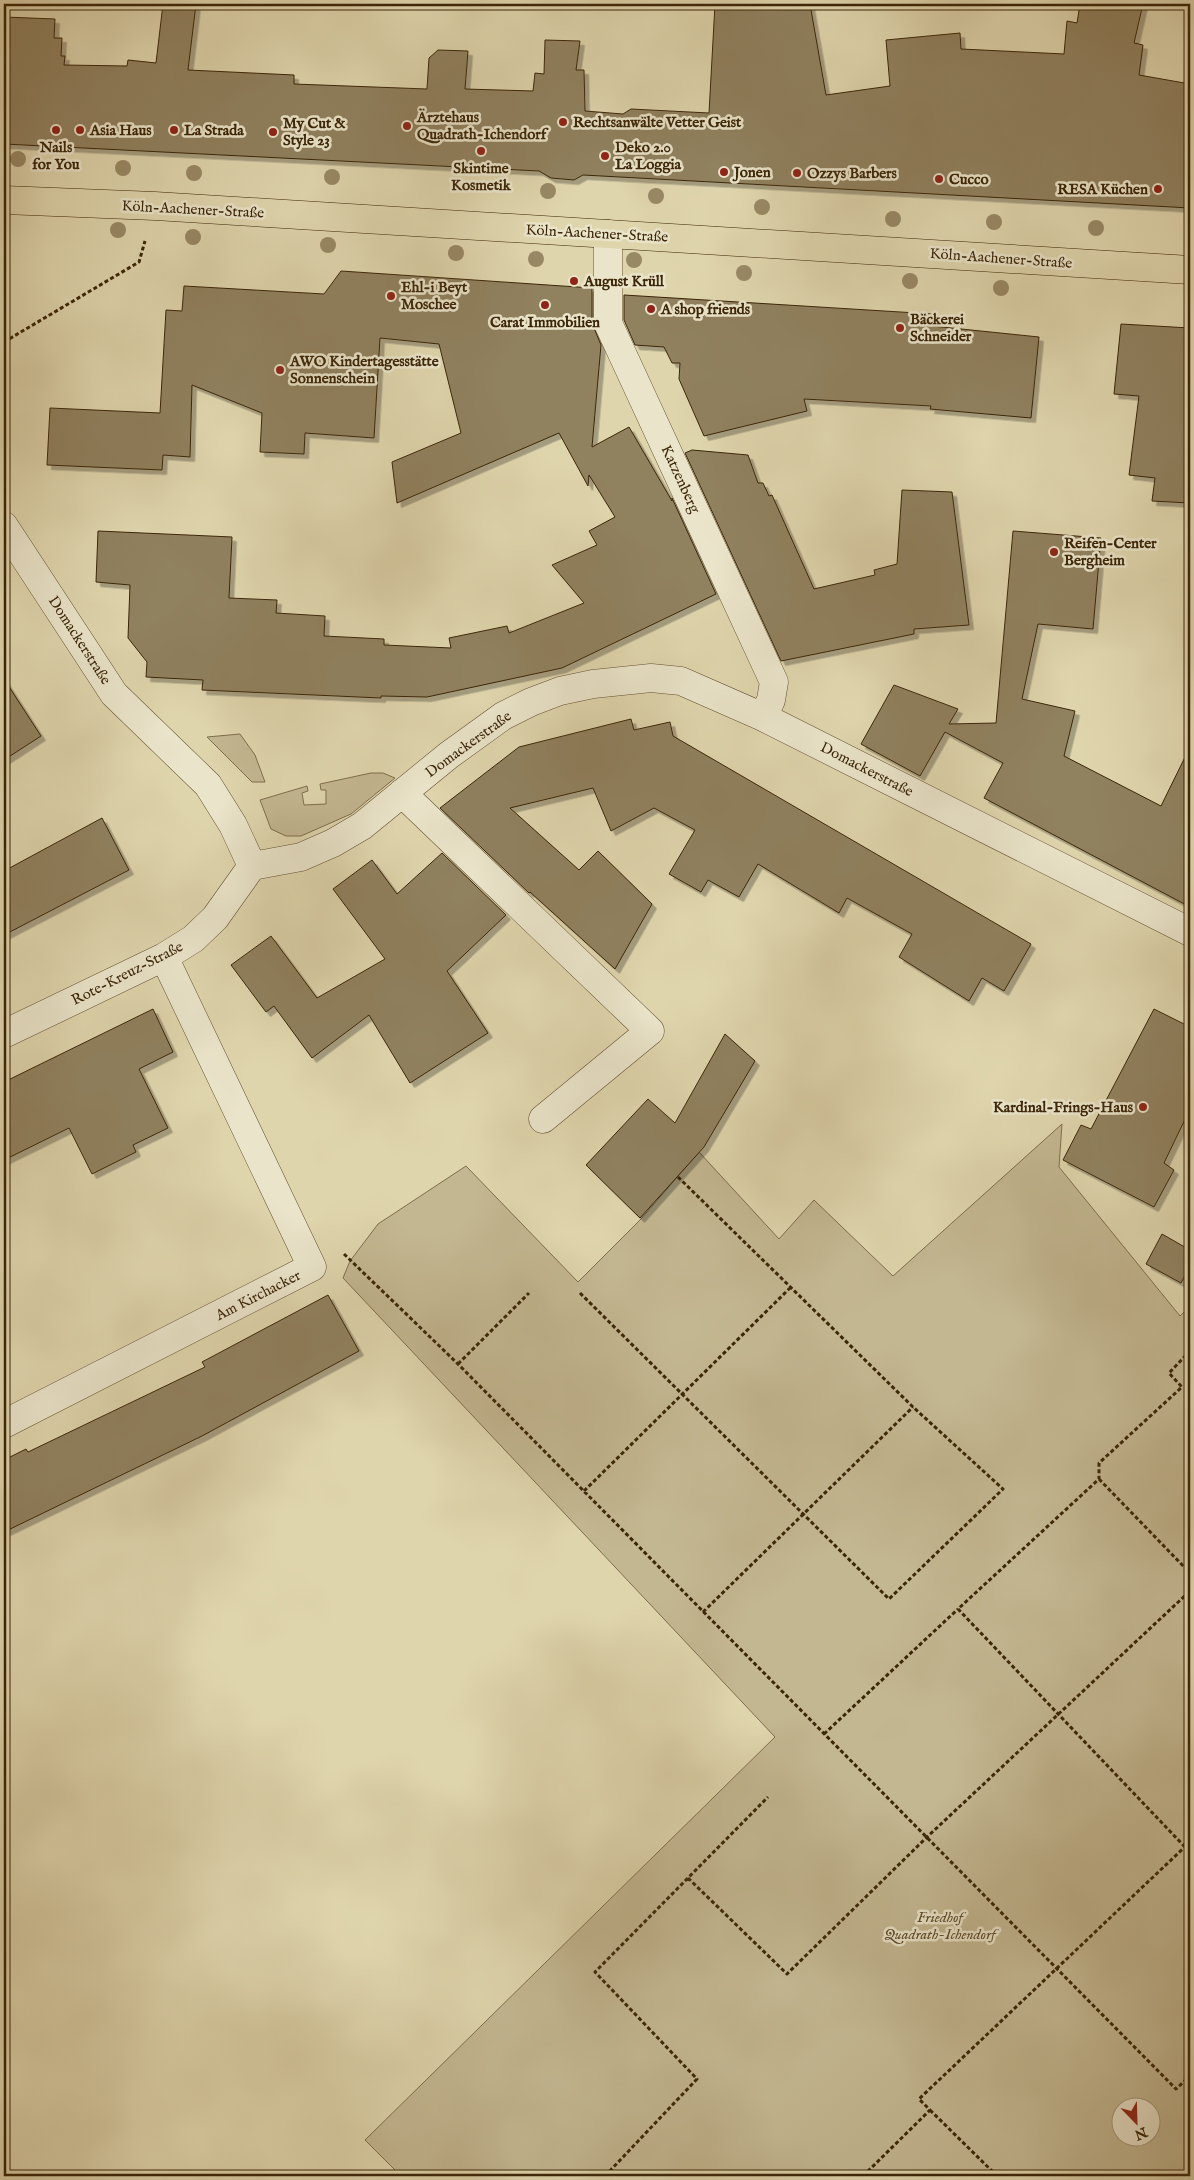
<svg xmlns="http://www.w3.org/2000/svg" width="1194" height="2180" font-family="'IM FELL English',serif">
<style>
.green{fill:#c3b791;stroke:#7f6e4c;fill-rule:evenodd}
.building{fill:#90815e;stroke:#3b2608;filter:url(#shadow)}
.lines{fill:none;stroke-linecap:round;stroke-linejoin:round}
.minor-casing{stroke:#645231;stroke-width:29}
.major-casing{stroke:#3b2608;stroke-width:29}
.path{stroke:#3b2608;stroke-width:3;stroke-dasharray:4 2.5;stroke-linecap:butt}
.minor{stroke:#eae4ca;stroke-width:28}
.major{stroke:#dfd5ad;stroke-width:28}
.tree{fill:#988965}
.poi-dot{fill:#8f2418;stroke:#eae4ca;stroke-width:2}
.labels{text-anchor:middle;stroke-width:5;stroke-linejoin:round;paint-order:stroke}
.poi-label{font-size:15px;font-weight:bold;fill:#3b2608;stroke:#eae4ca;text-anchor:start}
.street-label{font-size:15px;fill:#3b2608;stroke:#eae4ca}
.park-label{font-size:15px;font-style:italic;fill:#5d4a2a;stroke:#eae4ca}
</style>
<defs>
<filter id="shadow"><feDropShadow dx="4.5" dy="4.5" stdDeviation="0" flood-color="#0004"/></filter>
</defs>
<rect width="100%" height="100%" fill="#dfd5ad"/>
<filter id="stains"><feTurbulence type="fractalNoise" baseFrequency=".004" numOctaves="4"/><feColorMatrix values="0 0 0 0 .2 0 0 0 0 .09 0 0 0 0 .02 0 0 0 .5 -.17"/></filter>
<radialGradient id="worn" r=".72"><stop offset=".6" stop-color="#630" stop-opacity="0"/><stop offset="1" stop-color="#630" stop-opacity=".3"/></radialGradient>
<path class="green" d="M 240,734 L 255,755 L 265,782 L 252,782 L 207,737 Z
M 371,773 L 383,773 L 395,778 L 351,814 L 301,836 L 286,836 L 271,829 L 260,800 L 307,786 L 308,791 L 302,793 L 304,805 L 326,804 L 326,790 L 321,790 L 320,784 Z
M 1062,1124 L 1059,1167 L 1180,1316 L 1190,1306 L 1190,2176 L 401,2176 L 365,2140 L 775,1737 L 343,1278 L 350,1261 L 378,1224 L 466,1166 L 578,1282 L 640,1220 L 699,1152 L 779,1239 L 814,1200 L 893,1276 ZM 1122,2108 L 1152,2108 L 1152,2138 L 1122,2138 Z"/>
<path class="building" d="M 163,4 L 196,4 L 188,70 L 294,75 L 294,84 L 427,89 L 429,58 L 438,50 L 468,51 L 465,89 L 533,91 L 535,73 L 544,74 L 545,40 L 580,41 L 576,70 L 584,70 L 585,111 L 623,114 L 631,109 L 709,113 L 715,4 L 810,4 L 826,95 L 890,86 L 886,40 L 960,33 L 961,49 L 1064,54 L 1067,21 L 1077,23 L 1080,4 L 1143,4 L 1134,43 L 1143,45 L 1139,75 L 1190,84 L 1190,208 L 583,175 L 574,180 L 551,178 L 539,171 L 4,144 L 4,17 L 55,19 L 54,38 L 62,38 L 61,56 L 65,56 L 64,65 L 127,66 L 128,60 L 156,63 Z
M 341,271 L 592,288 L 592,323 L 601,345 L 592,447 L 629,427 L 672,501 L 672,498 L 716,594 L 562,668 L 427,697 L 381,696 L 381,698 L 202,690 L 203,680 L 146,677 L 147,662 L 128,638 L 130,585 L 96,582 L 98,531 L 232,537 L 229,598 L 277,600 L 276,613 L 325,616 L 324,636 L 384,639 L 384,645 L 451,648 L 449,638 L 507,626 L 509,633 L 584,603 L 552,565 L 597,545 L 589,531 L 615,517 L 589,475 L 588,486 L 559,433 L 397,503 L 392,462 L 461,433 L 439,344 L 380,338 L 374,438 L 305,433 L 304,454 L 260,452 L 262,413 L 192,385 L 190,457 L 163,455 L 162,470 L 47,465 L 50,408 L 160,413 L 166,310 L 182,311 L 184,286 L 324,294 Z
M 624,295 L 933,314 L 932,326 L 1039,337 L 1031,418 L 930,409 L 931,406 L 804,399 L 807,411 L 704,436 L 679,379 L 680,363 L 672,363 L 664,347 L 635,345 L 624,320 Z
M 1121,324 L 1190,328 L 1190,396 L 1186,442 L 1190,442 L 1190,503 L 1152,501 L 1155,478 L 1129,475 L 1139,396 L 1114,394 Z
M 692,450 L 748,455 L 758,483 L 763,483 L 769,496 L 772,495 L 814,589 L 875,575 L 874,570 L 897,564 L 902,490 L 952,492 L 969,625 L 914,629 L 914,634 L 781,661 L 685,453 Z
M 1013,531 L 1101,538 L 1093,629 L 1038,624 L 1022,699 L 1075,711 L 1064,756 L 1161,806 L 1190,747 L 1190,907 L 984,798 L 1003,763 L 945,732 L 920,776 L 861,744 L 894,685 L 958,709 L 949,724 L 996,723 Z
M 4,679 L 41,736 L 4,760 Z
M 631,719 L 634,730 L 670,722 L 673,736 L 1031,944 L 1004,991 L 982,978 L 969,1001 L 899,957 L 912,934 L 847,898 L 839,913 L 758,864 L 739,897 L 708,880 L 701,892 L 669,874 L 695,830 L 654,808 L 611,831 L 593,788 L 510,808 L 579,870 L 598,851 L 652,904 L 615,969 L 530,892 L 529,893 L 440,808 L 519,747 Z
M 102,818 L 129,870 L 4,935 L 4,871 Z
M 442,853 L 506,915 L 447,971 L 488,1033 L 410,1083 L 369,1015 L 312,1058 L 274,1006 L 266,1012 L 231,965 L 271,936 L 317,998 L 385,959 L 333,889 L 372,860 L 397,894 Z
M 153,1009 L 173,1052 L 139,1069 L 168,1128 L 133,1145 L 136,1152 L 92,1174 L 69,1128 L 4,1160 L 4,1082 Z
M 1154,1009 L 1190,1027 L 1190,1109 L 1164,1163 L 1174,1170 L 1154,1207 L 1063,1160 L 1081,1125 L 1091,1129 Z
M 725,1034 L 755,1061 L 704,1147 L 640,1218 L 586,1165 L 648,1099 L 675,1123 Z
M 1162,1234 L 1190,1250 L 1190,1266 L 1181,1283 L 1146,1264 Z
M 328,1295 L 359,1351 L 202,1436 L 4,1532 L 4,1460 L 26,1449 L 28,1452 L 205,1367 L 202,1362 Z"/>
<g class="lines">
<g class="minor-casing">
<path id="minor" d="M 608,234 L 608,323 L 774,682 L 771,700 L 763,717
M 4,526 L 114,694 L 208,785 L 233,825 L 252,866 L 301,857 L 333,843 L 362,826 L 449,755 L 503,716 L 531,702 L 560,691 L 593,684 L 651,678 L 681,681 L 763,717 L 1190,932
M 402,793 L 650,1031 L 543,1119
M 4,1034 L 164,957 L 193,939 L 215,918 L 252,866
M 4,1424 L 312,1267 L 164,957"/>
</g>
<g class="major-casing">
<path id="major" d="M 4,200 L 155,206 L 1190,270"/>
</g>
<path class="path" d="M 4,342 L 139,262 L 145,241
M 344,1254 L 458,1364 L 1176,2089 L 1190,2076
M 580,1293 L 889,1599 L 1003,1489 L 913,1407 L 678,1177
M 458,1364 L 529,1293
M 1099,1479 L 1190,1573
M 584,1491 L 790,1288
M 703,1612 L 913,1407
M 824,1734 L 958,1609
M 1185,1847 L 958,1609 L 1099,1479 L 1099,1463 L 1182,1387 L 1169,1373 L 1190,1351
M 688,1878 L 787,1974 L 926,1838 L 1190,1591
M 930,2110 L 997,2176
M 605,2176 L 697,2079 L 595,1972 L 768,1797
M 863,2176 L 930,2110 L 919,2099 L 1190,1842"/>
<use href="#minor" class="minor"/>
<use href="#major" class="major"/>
</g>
<g class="tree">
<circle cx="18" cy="159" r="8"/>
<circle cx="123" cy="168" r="8"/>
<circle cx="194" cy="173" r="8"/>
<circle cx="332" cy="177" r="8"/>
<circle cx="548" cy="191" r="8"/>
<circle cx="656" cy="196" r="8"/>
<circle cx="762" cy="207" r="8"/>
<circle cx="893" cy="219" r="8"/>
<circle cx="994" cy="222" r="8"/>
<circle cx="1096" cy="228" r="8"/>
<circle cx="118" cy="230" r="8"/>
<circle cx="193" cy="237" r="8"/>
<circle cx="328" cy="245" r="8"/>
<circle cx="456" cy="253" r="8"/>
<circle cx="536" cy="259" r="8"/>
<circle cx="634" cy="260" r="8"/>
<circle cx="744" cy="273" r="8"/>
<circle cx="910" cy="281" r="8"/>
<circle cx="1001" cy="288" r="8"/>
</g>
<g class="poi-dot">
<circle cx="563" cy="122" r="5"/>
<circle cx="407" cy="126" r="5"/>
<circle cx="56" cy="130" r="5"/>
<circle cx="80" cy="130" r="5"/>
<circle cx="174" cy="130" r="5"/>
<circle cx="273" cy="132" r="5"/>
<circle cx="481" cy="151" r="5"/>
<circle cx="605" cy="156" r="5"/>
<circle cx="724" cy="172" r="5"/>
<circle cx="797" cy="173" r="5"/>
<circle cx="939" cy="179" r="5"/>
<circle cx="1158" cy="189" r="5"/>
<circle cx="574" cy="281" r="5"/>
<circle cx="391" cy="296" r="5"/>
<circle cx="545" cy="305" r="5"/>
<circle cx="651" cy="309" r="5"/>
<circle cx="900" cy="328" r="5"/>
<circle cx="280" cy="370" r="5"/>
<circle cx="1054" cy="552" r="5"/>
<circle cx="1143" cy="1107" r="5"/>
</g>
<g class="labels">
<g class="poi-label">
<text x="417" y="122">Ärztehaus<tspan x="417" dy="17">Quadrath-Ichendorf</tspan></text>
<text x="573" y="127">Rechtsanwälte Vetter Geist</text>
<text x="283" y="128">My Cut &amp;<tspan x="283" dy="17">Style 23</tspan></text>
<text x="90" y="135">Asia Haus</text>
<text x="184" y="135">La Strada</text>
<text x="56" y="152" text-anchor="middle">Nails<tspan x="56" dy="17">for You</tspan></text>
<text x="615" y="152">Deko 2.0<tspan x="615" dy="17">La Loggia</tspan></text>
<text x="481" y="173" text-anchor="middle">Skintime<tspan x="481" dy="17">Kosmetik</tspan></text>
<text x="734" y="177">Jonen</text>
<text x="807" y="178">Ozzys Barbers</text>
<text x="949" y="184">Cucco</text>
<text x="1148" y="194" text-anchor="end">RESA Küchen</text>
<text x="584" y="286">August Krüll</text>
<text x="401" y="292">Ehl-i Beyt<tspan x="401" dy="17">Moschee</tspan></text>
<text x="661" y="314">A shop friends</text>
<text x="910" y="324">Bäckerei<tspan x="910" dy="17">Schneider</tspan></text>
<text x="545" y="327" text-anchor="middle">Carat Immobilien</text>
<text x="290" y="366">AWO Kindertagesstätte<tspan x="290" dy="17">Sonnenschein</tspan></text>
<text x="1064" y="548">Reifen-Center<tspan x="1064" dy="17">Bergheim</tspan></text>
<text x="1133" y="1112" text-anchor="end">Kardinal-Frings-Haus</text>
</g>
<g class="street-label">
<text transform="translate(193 209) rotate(3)" y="5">Köln-Aachener-Straße</text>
<text transform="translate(597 233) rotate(3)" y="5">Köln-Aachener-Straße</text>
<text transform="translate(1001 258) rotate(4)" y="5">Köln-Aachener-Straße</text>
<text transform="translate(681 479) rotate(65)" y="5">Katzenberg</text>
<text transform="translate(80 640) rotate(57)" y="5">Domackerstraße</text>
<text transform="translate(468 744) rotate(-36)" y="5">Domackerstraße</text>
<text transform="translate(867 769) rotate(27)" y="5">Domackerstraße</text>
<text transform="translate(127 973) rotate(-27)" y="5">Rote-Kreuz-Straße</text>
<text transform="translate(258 1295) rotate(-27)" y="5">Am Kirchacker</text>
</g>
<g class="park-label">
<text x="940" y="1922">Friedhof<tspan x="940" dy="17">Quadrath-Ichendorf</tspan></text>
</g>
</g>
<rect width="1194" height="2180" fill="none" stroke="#dfd5ad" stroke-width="20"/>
<rect x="5" y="5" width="1184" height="2170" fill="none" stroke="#3b2608" stroke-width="2.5"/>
<rect x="10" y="10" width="1174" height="2160" fill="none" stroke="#3b2608"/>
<g transform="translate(1136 2122) rotate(157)"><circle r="24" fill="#eae4ca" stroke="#a4987c"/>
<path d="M0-4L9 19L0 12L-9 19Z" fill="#8f2418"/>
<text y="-8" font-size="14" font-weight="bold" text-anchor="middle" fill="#3b2608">N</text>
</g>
<rect width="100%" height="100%" filter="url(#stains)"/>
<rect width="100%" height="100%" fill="url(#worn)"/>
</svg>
